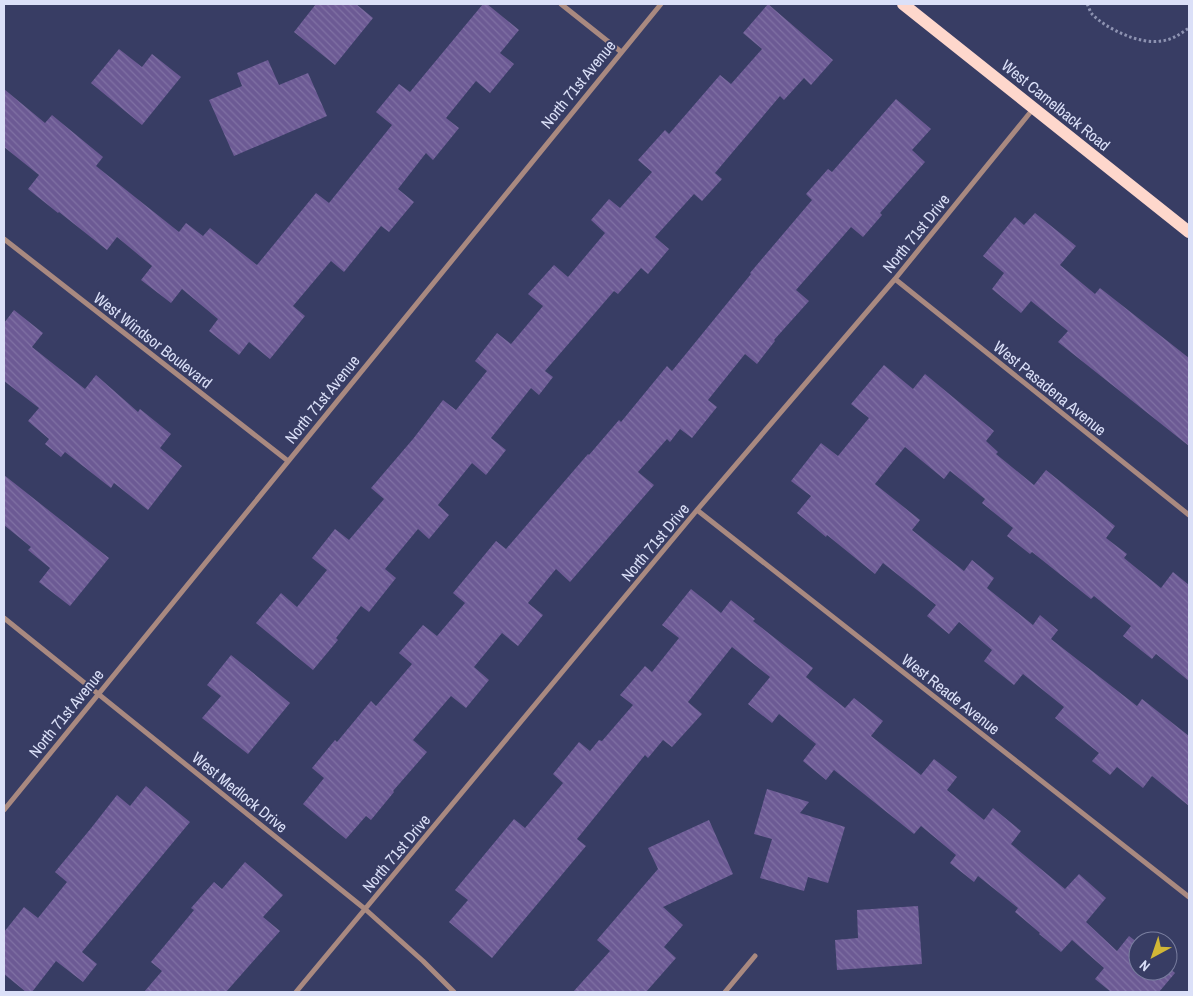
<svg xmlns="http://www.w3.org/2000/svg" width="1193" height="996" font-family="'Archivo Narrow',sans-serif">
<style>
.building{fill:url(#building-back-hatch)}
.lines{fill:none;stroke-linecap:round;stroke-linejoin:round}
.path{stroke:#8d92b1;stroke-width:3;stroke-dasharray:2.5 2.5;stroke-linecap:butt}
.minor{stroke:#a98980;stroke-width:5}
.primary{stroke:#fed7cc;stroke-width:12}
.labels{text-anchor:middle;stroke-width:4;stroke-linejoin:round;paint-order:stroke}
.street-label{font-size:16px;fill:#dbe0f8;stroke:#383d64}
</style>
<defs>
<pattern id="building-back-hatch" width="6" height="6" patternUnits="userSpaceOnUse" patternTransform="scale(1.25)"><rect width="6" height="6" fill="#6c5a94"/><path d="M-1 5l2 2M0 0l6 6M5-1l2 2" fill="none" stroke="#8071a4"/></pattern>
</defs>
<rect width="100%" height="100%" fill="#383d64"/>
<path class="building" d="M 316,4 L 356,4 L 373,18 L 335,65 L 294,32 Z
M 483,4 L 487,4 L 519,30 L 500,53 L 514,64 L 490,93 L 476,81 L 446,118 L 459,128 L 433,160 L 426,153 L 398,189 L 414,202 L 389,232 L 381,226 L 344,272 L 331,261 L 293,306 L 305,316 L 270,359 L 249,342 L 239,355 L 209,331 L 218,319 L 182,289 L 171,303 L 141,280 L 152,266 L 117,237 L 107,250 L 59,212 L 58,213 L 28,189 L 39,175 L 4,147 L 4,89 L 45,123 L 52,115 L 103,157 L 96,166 L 179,232 L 186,223 L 203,236 L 210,228 L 257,265 L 316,193 L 329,203 L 392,125 L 376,112 L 399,84 L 410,92 Z
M 768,4 L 833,60 L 811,85 L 804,78 L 784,100 L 780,96 L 715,173 L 722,179 L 702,201 L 694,194 L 655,237 L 669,249 L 648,274 L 641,268 L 618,294 L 614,291 L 545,371 L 553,377 L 539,395 L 531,388 L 491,438 L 506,450 L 486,475 L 472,463 L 438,505 L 449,515 L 429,539 L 418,529 L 385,569 L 396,578 L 369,612 L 361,606 L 336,638 L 338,640 L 313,670 L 256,623 L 281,593 L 297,607 L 327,570 L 312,558 L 335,529 L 349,540 L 384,499 L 371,488 L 413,439 L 443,400 L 456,410 L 487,371 L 475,361 L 497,333 L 511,344 L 543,306 L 528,294 L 554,265 L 568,277 L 605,233 L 591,220 L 609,199 L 620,208 L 652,172 L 638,160 L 665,130 L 669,134 L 720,75 L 731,84 L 762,49 L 743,33 Z
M 119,49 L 142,67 L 152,54 L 181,77 L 142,125 L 91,83 Z
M 268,60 L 279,85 L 308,73 L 327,116 L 234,156 L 209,100 L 242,86 L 237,73 Z
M 896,99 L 931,129 L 912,150 L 925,162 L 880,213 L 882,215 L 863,237 L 851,227 L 796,290 L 809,301 L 774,340 L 775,341 L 757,364 L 745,354 L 708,400 L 717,407 L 692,438 L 680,429 L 670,442 L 667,439 L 638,472 L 654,485 L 570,582 L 556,569 L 528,603 L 543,615 L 518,646 L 502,633 L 474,667 L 489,680 L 466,708 L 451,696 L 413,740 L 427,752 L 393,791 L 394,792 L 371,820 L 366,816 L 346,839 L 303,804 L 324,778 L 312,768 L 335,740 L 337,742 L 371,701 L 376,706 L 412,664 L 399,653 L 423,625 L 437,636 L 465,603 L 453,593 L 496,541 L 506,549 L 588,454 L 589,455 L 619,420 L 621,422 L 667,366 L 672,371 L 751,274 L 750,273 L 812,200 L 806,194 L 828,169 L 832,172 Z
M 1035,213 L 1076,246 L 1060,265 L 1095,294 L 1100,288 L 1189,358 L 1189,446 L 1058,342 L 1068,331 L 1031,301 L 1021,313 L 992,289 L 1004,273 L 983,256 L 1015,217 L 1024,225 Z
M 14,310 L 43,333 L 32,347 L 85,389 L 96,375 L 138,412 L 140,409 L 171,434 L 160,448 L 182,466 L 148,510 L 114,483 L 111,488 L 65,452 L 61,457 L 45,444 L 49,439 L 28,421 L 39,408 L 4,381 L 4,323 Z
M 884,365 L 913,389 L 925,374 L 994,431 L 986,441 L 998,452 L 996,454 L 1034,485 L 1046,470 L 1077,495 L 1115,526 L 1106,538 L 1127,554 L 1124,558 L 1161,588 L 1173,572 L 1189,585 L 1189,681 L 1156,654 L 1152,659 L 1123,636 L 1131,626 L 1094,596 L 1091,599 L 1032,552 L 1030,554 L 1007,536 L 1013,528 L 982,503 L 985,499 L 950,471 L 944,479 L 905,447 L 875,484 L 920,520 L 912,530 L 964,571 L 972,560 L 994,578 L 987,588 L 1033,625 L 1040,615 L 1058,630 L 1051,639 L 1137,706 L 1142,699 L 1189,736 L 1189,806 L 1152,776 L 1143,788 L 1117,767 L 1110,775 L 1092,761 L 1099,753 L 1055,718 L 1064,707 L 1023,674 L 1014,685 L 984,661 L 992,650 L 959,622 L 949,634 L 927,616 L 936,605 L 883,563 L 875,574 L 827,535 L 826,537 L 797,513 L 811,496 L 791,481 L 821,443 L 838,456 L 869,418 L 851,404 Z
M 4,475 L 109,558 L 70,606 L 39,582 L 50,568 L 28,550 L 31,547 L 4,525 Z
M 691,589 L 721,613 L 731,600 L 755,619 L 753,621 L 813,668 L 806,677 L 845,708 L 854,698 L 883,721 L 871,736 L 921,775 L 934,759 L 957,777 L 947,790 L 984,820 L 993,808 L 1021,831 L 1011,844 L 1065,889 L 1079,874 L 1106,898 L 1086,922 L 1117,951 L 1129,936 L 1138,943 L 1138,971 L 1168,971 L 1168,967 L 1175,973 L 1159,992 L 1111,992 L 1095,979 L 1104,968 L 1072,940 L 1061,952 L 1039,934 L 1040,933 L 1015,912 L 1018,908 L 978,876 L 974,882 L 950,863 L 956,855 L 921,826 L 914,834 L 834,770 L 826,780 L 803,761 L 816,744 L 779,714 L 772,723 L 748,704 L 770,677 L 732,647 L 688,702 L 702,714 L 672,747 L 663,740 L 648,758 L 645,755 L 577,839 L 586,846 L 492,958 L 449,922 L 468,900 L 455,890 L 514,819 L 525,828 L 563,783 L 553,774 L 579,742 L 590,751 L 599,740 L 602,741 L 633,705 L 620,695 L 645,666 L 652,672 L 679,638 L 662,625 Z
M 231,655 L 290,703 L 248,754 L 202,718 L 221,696 L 207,685 Z
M 146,786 L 190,822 L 82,952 L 97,964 L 83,982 L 56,961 L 32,992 L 26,992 L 4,974 L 4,932 L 24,907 L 38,918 L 67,882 L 55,872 L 92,827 L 117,795 L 130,806 Z
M 767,789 L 809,802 L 800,813 L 845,827 L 828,883 L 808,877 L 804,891 L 760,878 L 772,839 L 754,834 Z
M 709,820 L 733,874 L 663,907 L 683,925 L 664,947 L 676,958 L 646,992 L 573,992 L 610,951 L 597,940 L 658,869 L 648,848 Z
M 245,862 L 283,895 L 263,917 L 280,931 L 226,992 L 144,992 L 162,971 L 151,962 L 194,910 L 191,908 L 214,882 L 222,889 Z
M 918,906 L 922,964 L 837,970 L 835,940 L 858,938 L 857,910 Z"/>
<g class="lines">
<path class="path" d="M 1087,4 C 1089,7 1090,12 1092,14 C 1106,29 1141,45 1161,41 C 1172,40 1180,34 1189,28"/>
<path class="minor" d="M 561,4 L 620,51
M 4,239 L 288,461
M 895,279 L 1189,515
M 697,510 L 1189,897
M 4,618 L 365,909 L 423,961 L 454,992
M 4,810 L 661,4
M 296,992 L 697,510 L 895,279 L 1033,109
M 725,992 L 755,956"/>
<path class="primary" d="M 903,4 L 1189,232"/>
</g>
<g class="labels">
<g class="street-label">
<text transform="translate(578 84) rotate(-51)" y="6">North 71st Avenue</text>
<text transform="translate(1056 105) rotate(39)" y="6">West Camelback Road</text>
<text transform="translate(916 233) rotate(-51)" y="6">North 71st Drive</text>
<text transform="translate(153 340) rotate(38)" y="6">West Windsor Boulevard</text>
<text transform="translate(1050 388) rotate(39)" y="6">West Pasadena Avenue</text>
<text transform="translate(322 399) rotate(-51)" y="6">North 71st Avenue</text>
<text transform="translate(655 542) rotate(-50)" y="6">North 71st Drive</text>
<text transform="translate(951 694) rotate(38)" y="6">West Reade Avenue</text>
<text transform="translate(66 713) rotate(-51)" y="6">North 71st Avenue</text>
<text transform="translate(240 792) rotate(39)" y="6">West Medlock Drive</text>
<text transform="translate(396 853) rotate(-50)" y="6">North 71st Drive</text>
</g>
</g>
<rect width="1193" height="996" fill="none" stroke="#dbe0f8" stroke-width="10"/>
<g transform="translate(1153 956) rotate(220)"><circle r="24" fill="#383d64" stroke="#797e9f"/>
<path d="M0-4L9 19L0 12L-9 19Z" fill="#d2b736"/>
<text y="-8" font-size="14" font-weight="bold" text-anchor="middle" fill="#dbe0f8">N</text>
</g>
</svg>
